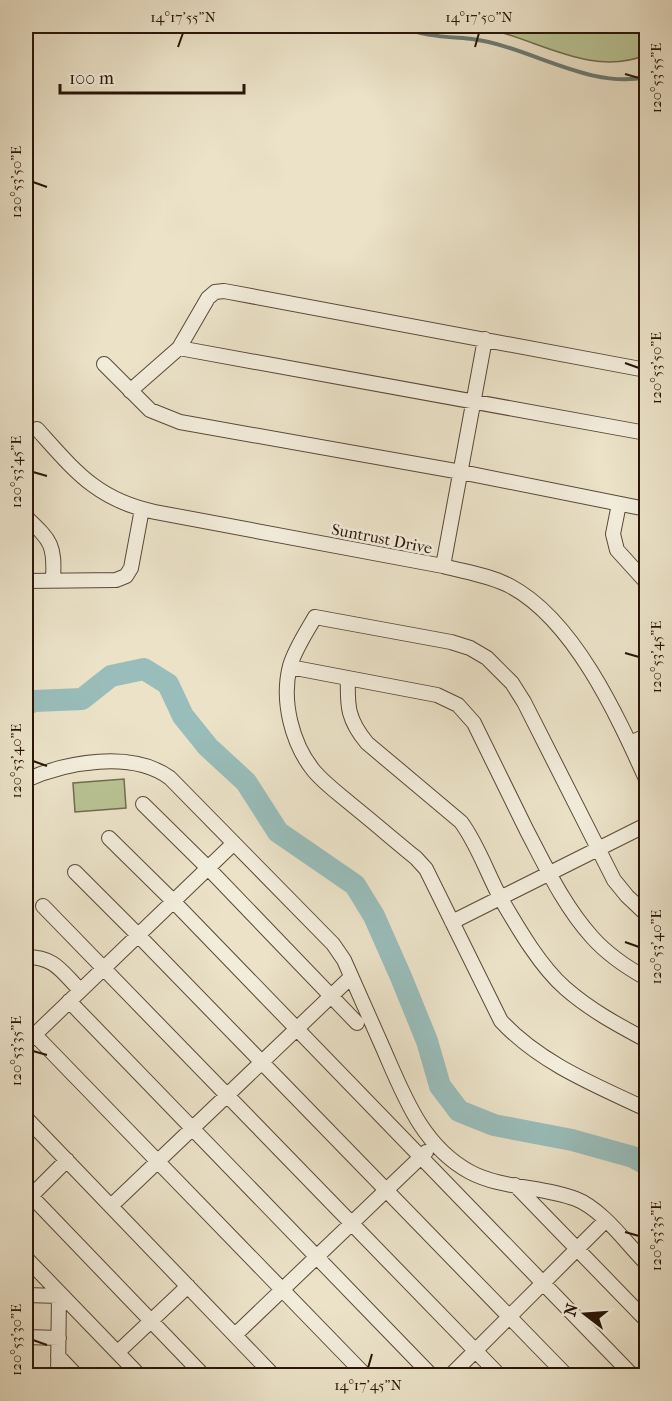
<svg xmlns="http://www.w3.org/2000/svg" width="672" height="1401" font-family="'IM FELL French Canon',serif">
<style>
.green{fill:#b9c394;stroke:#716c4e;stroke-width:1.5}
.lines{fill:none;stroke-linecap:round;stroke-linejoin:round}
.stream{stroke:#6c7a73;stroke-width:4}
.river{stroke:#99bdba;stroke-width:22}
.street-casing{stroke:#5a4938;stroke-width:16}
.street{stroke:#f2ecdb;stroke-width:14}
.ticks{fill:none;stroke:#291608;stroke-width:2}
.labels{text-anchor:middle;stroke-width:5;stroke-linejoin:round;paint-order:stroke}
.street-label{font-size:16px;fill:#291608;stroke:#f2ecdb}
.neatline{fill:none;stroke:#291608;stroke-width:2}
.ticks-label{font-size:15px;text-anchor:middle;fill:#291608}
</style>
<rect width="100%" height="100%" fill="#ebe2c8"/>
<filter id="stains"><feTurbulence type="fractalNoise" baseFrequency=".00333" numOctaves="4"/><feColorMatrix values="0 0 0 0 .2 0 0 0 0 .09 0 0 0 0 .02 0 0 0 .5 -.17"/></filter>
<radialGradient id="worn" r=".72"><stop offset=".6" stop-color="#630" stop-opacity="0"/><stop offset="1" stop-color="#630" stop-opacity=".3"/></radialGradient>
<path class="green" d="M 471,26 L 646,26 L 646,55 C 597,75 550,47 503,33 C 493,30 482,28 471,26 Z
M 124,779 L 126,808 L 75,812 L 73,783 Z"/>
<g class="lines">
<path class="stream" d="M 405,26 C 417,37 456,37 472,39 C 528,46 590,90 646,77"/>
<path class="river" d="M 26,705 L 34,701 L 82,699 L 111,676 L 144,669 L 168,684 L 183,716 L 208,747 L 246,782 L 278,832 L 355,885 L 374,916 L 401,977 L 427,1041 L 440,1086 L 459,1111 L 494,1125 L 572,1140 L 633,1157 L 646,1164"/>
<g class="street-casing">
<path id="street" d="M 179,348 L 646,433
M 104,364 L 150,410 L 180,422 L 461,472 L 646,509
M 130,391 L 179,348 L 208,298 L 215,292 L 224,291 L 646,370
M 37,429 C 75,471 97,500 155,512 L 443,566 C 465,572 489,575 510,586 C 574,620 617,715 646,779
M 619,504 L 613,534 L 617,550 L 646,582
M 26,517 C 51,541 55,544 53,580
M 443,566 L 485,339
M 26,581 L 116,580 L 126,576 L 131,568 L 142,509
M 290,667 L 437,695 L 458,705 L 474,723 C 492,759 509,795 527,831 C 546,867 564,906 592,937 C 608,955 626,967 646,978
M 348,678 C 347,707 348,720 367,743 L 461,822 C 478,845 487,873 501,899 C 518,928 540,966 565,988 C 590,1010 618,1025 646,1040
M 630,743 L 646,736
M 26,780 C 66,762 132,750 170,778 L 333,944 L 344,960 C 357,990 370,1019 383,1048 C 404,1096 422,1146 470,1172 C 502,1189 542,1186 576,1199 C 602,1209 627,1244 646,1263
M 143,804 L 208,868 L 357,1023
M 109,838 L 173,901 L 633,1376
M 75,872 L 138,935 L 567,1376
M 43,906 L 500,1376
M 646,914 L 627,896 L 614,880 L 524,702 L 512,683 L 487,658 L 470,648 L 451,642 L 315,617 C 306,633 295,649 290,666 C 281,701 292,744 314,771 C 325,784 339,794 352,805 C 373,822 394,840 416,858 L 426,869 L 501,1021 C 540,1063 595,1085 646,1109
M 452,922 L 646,825
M 26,957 C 55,957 61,971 80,990
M 69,1001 L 432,1376
M 35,1035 L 366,1376
M 26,1043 L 234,843
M 26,1118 L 274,1376
M 515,1185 L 646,1320
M 31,1196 L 204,1376
M 26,1201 L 67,1160
M 111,1206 L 351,977
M 26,1258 L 140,1376
M 26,1295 L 59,1296
M 235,1335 L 426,1152
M 26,1337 L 59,1338
M 118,1352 L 188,1286
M 58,1356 L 77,1376
M 58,1376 L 59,1293
M 450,1376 L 605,1221"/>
</g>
<use href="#street" class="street"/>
</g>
<path class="ticks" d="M 178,47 L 183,33M 475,47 L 479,33M 625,74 L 639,78M 33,182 L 47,187M 625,363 L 639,368M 33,472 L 47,476M 625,653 L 639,657M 33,761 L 47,766M 625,942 L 639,947M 33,1051 L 47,1055M 625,1232 L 639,1236M 33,1340 L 47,1345M 368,1368 L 372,1354"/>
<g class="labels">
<g class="street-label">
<text transform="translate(382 538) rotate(11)" y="6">Suntrust Drive</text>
</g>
</g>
<rect width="672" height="1401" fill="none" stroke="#ebe2c8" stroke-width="66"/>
<g transform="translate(585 1314) rotate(287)" stroke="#f2ecdb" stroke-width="4.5" paint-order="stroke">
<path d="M0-4.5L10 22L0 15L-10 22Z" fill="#291608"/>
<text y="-9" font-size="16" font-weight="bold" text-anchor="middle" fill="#291608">N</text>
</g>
<path d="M60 84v9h184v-9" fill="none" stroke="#291608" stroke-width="3"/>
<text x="69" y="84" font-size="18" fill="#291608" stroke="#f2ecdb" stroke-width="4.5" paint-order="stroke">100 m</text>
<rect x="33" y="33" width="606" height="1335" class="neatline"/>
<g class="ticks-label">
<text x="183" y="22">14°17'55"N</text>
<text x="479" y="22">14°17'50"N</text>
<text transform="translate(656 78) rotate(-90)" y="5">120°53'55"E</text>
<text transform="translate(16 182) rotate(-90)" y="5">120°53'50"E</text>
<text transform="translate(656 368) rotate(-90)" y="5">120°53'50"E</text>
<text transform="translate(16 472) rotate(-90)" y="5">120°53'45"E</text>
<text transform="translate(656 657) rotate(-90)" y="5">120°53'45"E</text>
<text transform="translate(16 761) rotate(-90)" y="5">120°53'40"E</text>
<text transform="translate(656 947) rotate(-90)" y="5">120°53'40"E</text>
<text transform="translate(16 1051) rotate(-90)" y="5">120°53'35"E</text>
<text transform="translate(656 1236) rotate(-90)" y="5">120°53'35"E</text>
<text transform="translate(16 1340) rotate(-90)" y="5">120°53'30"E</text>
<text x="368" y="1390">14°17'45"N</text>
</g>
<rect width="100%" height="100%" filter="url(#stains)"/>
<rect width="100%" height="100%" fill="url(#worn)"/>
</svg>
